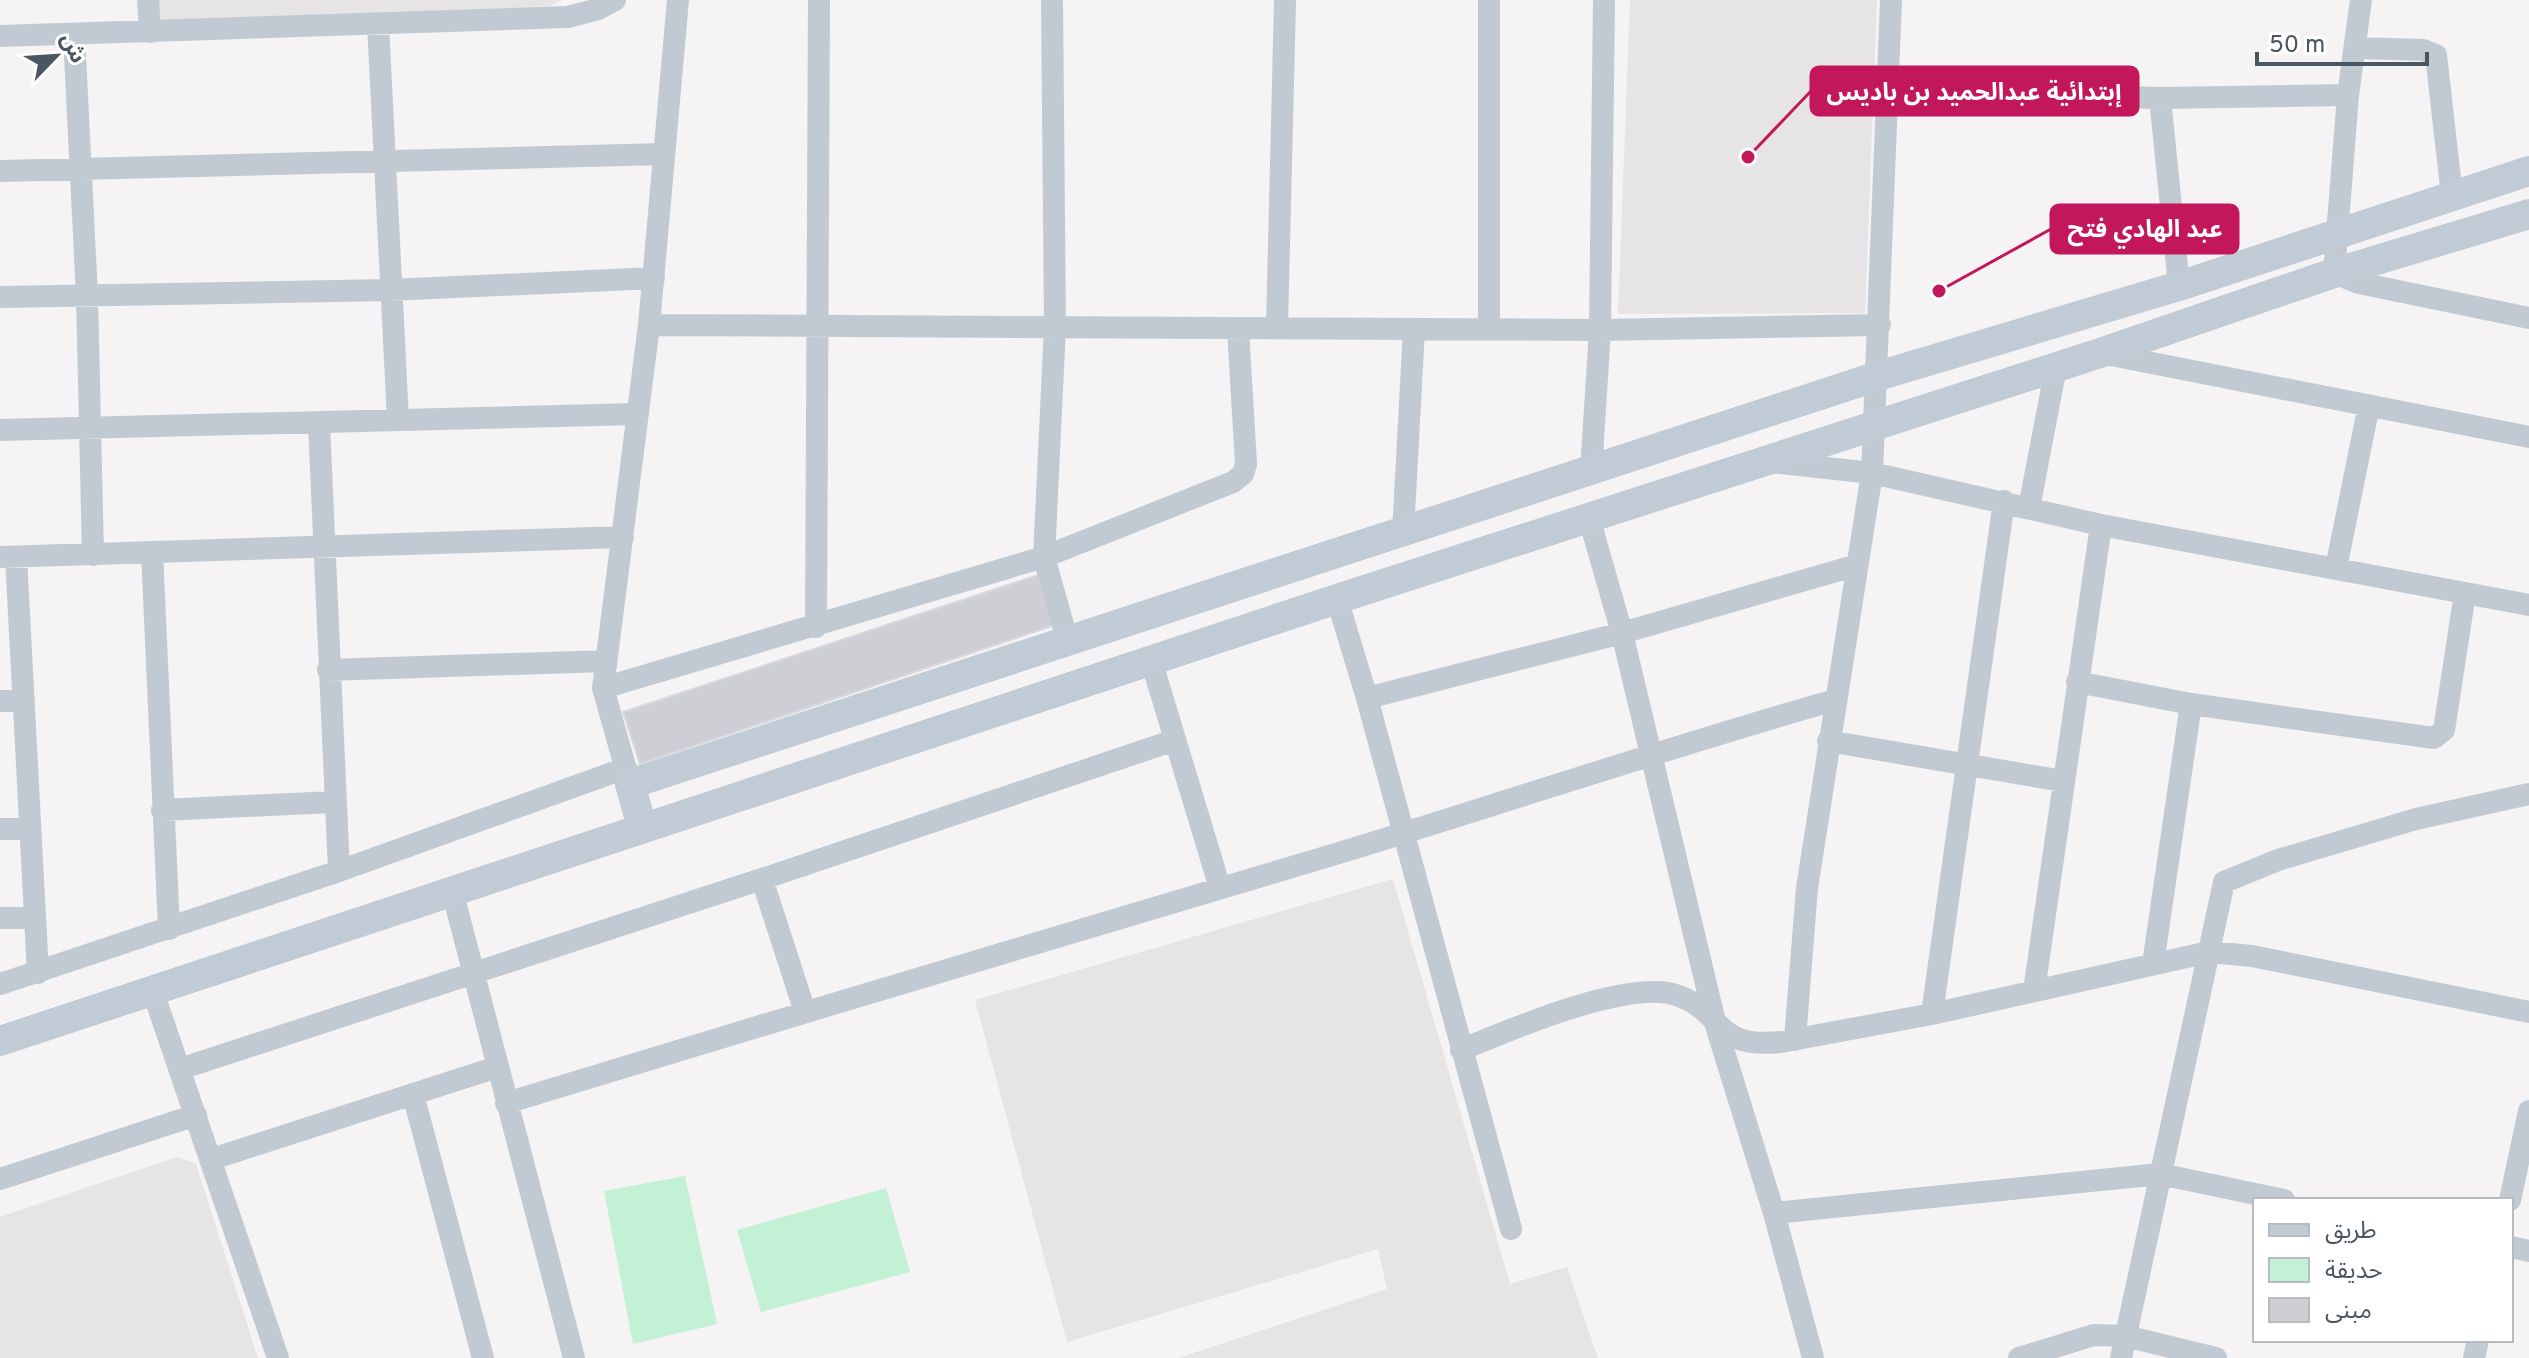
<svg xmlns="http://www.w3.org/2000/svg" width="2529" height="1358" font-family="Overpass,'Noto Sans Arabic',sans-serif">
<style>
.education{fill:#e6e4e5}
.green{fill:#c3f1d5}
.building{fill:#cdcfd5;stroke:#d7d9de;stroke-width:2}
.lines{fill:none;stroke-linecap:round;stroke-linejoin:round}
.street{stroke:#c1cad2;stroke-width:22}
.secondary{stroke:#c1cbd6;stroke-width:30}
.leader{fill:none;stroke:#c2185b;stroke-width:3}
.callout-dot{fill:#c2185b;stroke:#fff;stroke-width:3}
.callout{fill:#c2185b;stroke:#c2185b;stroke-width:3}
.callout-label{font-size:24px;text-anchor:middle;font-weight:bold;fill:#fff}
</style>
<rect width="100%" height="100%" fill="#f5f3f3"/>
<path class="education" d="M 158,0 L 562,0 L 550,6 L 159,27 Z
M 1630,0 L 1877,0 L 1865,313 L 1618,314 Z
M 1393,879 L 1510,1284 L 1567,1267 L 1598,1358 L 1178,1358 L 1387,1289 L 1378,1249 L 1067,1342 L 975,1000 Z
M 177,1157 L 196,1164 L 258,1358 L 0,1358 L 0,1217 Z"/>
<path class="green" d="M 685,1176 L 717,1324 L 633,1344 L 604,1191 Z
M 886,1188 L 910,1272 L 761,1312 L 737,1230 Z"/>
<path class="building" d="M 1038,575 L 1055,625 L 640,764 L 623,712 Z"/>
<g class="lines">
<path class="street" d="M 148,0 L 150,32
M 1052,0 L 1055,327 L 1044,557 L 1067,639
M 2361,0 L 2348,95 L 2334,273 L 2359,283 L 2529,318
M 378,24 L 398,420
M 74,35 L 87,296 L 93,555
M 0,36 L 568,17 L 598,9 L 615,0
M 2357,48 L 2423,50 L 2436,55 L 2452,196
M 1888,91 L 2160,98 L 2348,95
M 2160,98 L 2179,286
M 0,171 L 664,154
M 0,297 L 390,290 L 654,278
M 649,325 L 1600,330 L 1880,325
M 1277,327 L 1285,0
M 1489,329 L 1489,0
M 2101,353 L 2529,437
M 319,424 L 339,871
M 0,430 L 638,414
M 1772,462 L 1872,473 L 2101,525 L 2529,605
M 1591,471 L 1600,330 L 1604,0
M 2029,508 L 2056,367
M 1589,518 L 1622,633 L 1716,1026 L 1774,1213 L 1813,1358
M 1403,533 L 1414,329
M 152,552 L 169,929
M 0,557 L 623,537
M 16,557 L 38,973
M 2336,568 L 2369,405
M 1337,599 L 1367,698 L 1511,1229
M 816,627 L 819,0
M 1151,660 L 1220,888
M 328,670 L 605,661
M 2077,682 L 2191,704 L 2434,738 L 2444,730 L 2465,593
M 603,688 L 1044,557 L 1233,482 L 1243,474 L 1246,464 L 1238,329
M 1367,698 L 1622,633 L 1857,565
M 0,701 L 24,701
M 1828,741 L 2063,781
M 630,784 L 603,688 L 649,325 L 678,0
M 162,810 L 333,802
M 0,829 L 30,829
M 762,879 L 1175,740
M 453,894 L 574,1358
M 0,918 L 35,918
M 2153,964 L 2191,704
M 0,984 L 339,871 L 626,768
M 2034,991 L 2101,525
M 153,992 L 278,1358
M 1932,1014 L 2004,501
M 1795,1040 L 1807,888 L 1872,473 L 1891,0
M 1461,1050 C 1509,1030 1632,977 1679,996 C 1725,1013 1713,1049 1781,1042 L 1932,1014 L 2209,952 L 2252,956 L 2529,1012
M 180,1069 L 762,879 L 805,1012
M 413,1094 L 483,1358
M 506,1103 C 780,1019 1054,938 1329,856 C 1498,805 1665,748 1835,700
M 212,1159 L 497,1067
M 0,1179 L 196,1115
M 2510,1200 L 2529,1111
M 1774,1213 L 2160,1174 L 2284,1200
M 2511,1247 L 2529,1251
M 2019,1358 L 2094,1335 L 2125,1336 L 2216,1358
M 2121,1358 L 2224,882 L 2278,860 L 2416,819 L 2529,794
M 2474,1358 L 2478,1340"/>
<path class="secondary" d="M 642,827 L 630,784 L 1878,376 L 2179,286 L 2529,171
M 0,1041 L 1337,599 L 2100,353 L 2334,273 L 2529,214"/>
</g>
<path class="leader" d="M1748 157L1811 91M1939 291L2051 229"/>
<g class="callout-dot">
<circle cx="1748" cy="157" r="8"/>
<circle cx="1939" cy="291" r="8"/>
</g>
<g class="callout">
<rect x="1811" y="67" width="327" height="48" rx="8"/>
<rect x="2051" y="205" width="187" height="48" rx="8"/>
</g>
<g class="callout-label">
<text x="1974" y="100">إبتدائية عبدالحميد بن باديس</text>
<text x="2145" y="237">عبد الهادي فتح</text>
</g>
<rect x="2253" y="1198" width="260" height="144" fill="#ffffff" stroke="#b7bbc0" stroke-width="2"/>
<rect x="2269" y="1224" width="40" height="12" fill="#c1cbd6" stroke="#b7bbc0" stroke-width="2"/>
<text x="2325" y="1238" font-size="24" fill="#4a5661">طريق</text>
<rect x="2269" y="1258" width="40" height="24" fill="#c3f1d5" stroke="#b7bbc0" stroke-width="2"/>
<text x="2325" y="1278" font-size="24" fill="#4a5661">حديقة</text>
<rect x="2269" y="1298" width="40" height="24" fill="#cdcfd5" stroke="#b7bbc0" stroke-width="2"/>
<text x="2325" y="1318" font-size="24" fill="#4a5661">مبنى</text>
<g transform="translate(56 56) rotate(65)" stroke="#ffffff" stroke-width="6" paint-order="stroke">
<path d="M0-6L14 30L0 20L-14 30Z" fill="#4a5661"/>
<text y="-12" font-size="22" font-weight="bold" text-anchor="middle" fill="#4a5661">ش</text>
</g>
<path d="M2257 52v12h170v-12" fill="none" stroke="#4a5661" stroke-width="4"/>
<text x="2269" y="52" font-size="24" fill="#4a5661" stroke="#ffffff" stroke-width="6" paint-order="stroke">50 m</text>
</svg>
